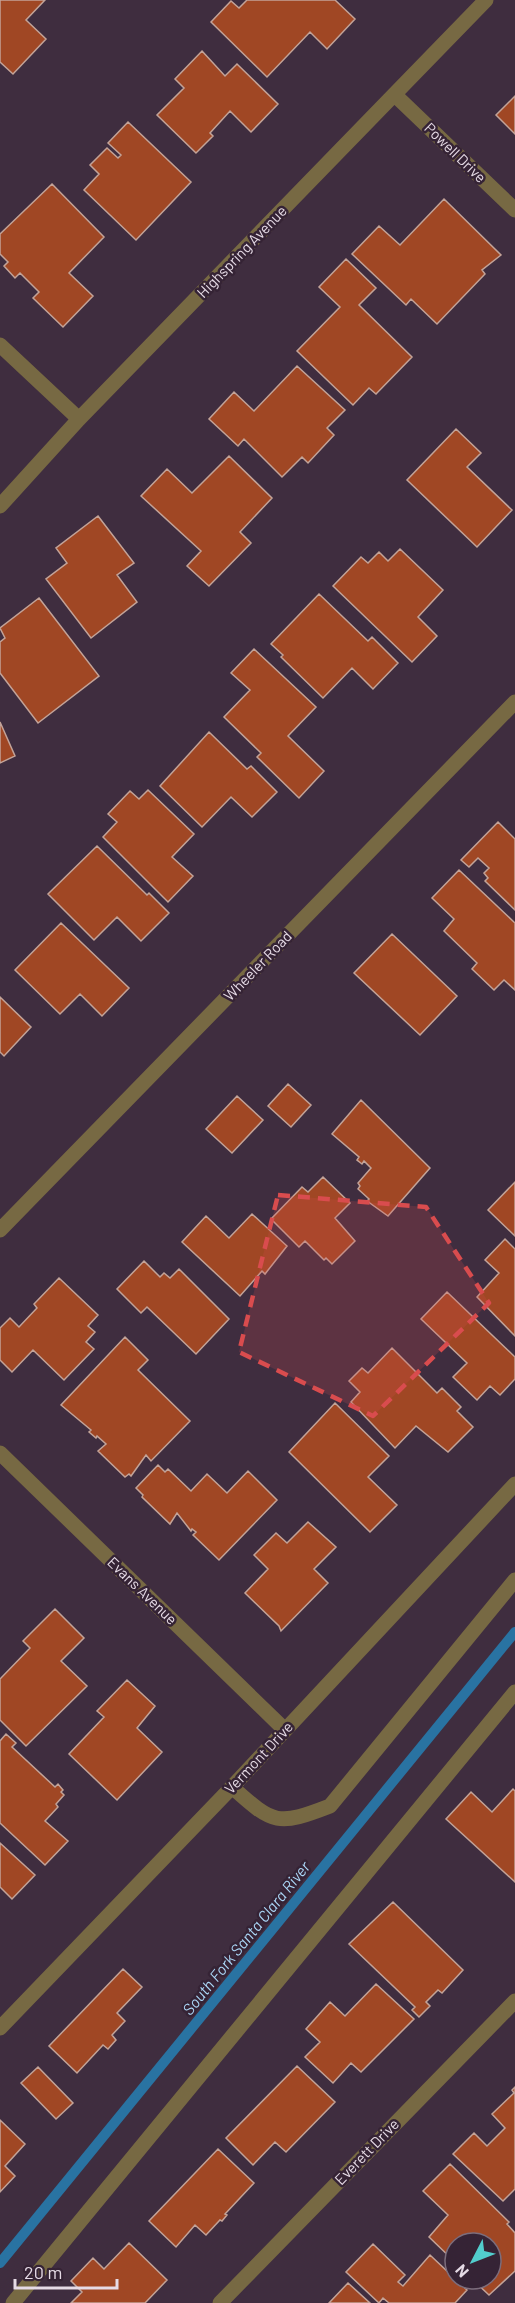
<svg xmlns="http://www.w3.org/2000/svg" width="515" height="2303" font-family="Barlow,sans-serif">
<style>
.lines{fill:none;stroke-linecap:round;stroke-linejoin:round}
.stream{stroke:#2973a2;stroke-width:10}
.building{fill:#a04724;stroke:#c3a398;stroke-width:1.5}
.minor{stroke:#776943;stroke-width:15}
.marked{fill:#d94c4e;fill-opacity:0.2;stroke:#d94c4e;stroke-width:4.5;stroke-dasharray:12 8;stroke-linejoin:round}
.labels{text-anchor:middle;stroke-width:5;stroke-linejoin:round;paint-order:stroke}
.street-label{font-size:15px;fill:#e6dbe6;stroke:#352335}
.water-label{font-size:16px;font-style:italic;fill:#abd6f6;stroke:#352335}
</style>
<rect width="100%" height="100%" fill="#3f2d3f"/>
<g class="lines">
<path class="stream" d="M 0,2263 L 515,1632"/>
</g>
<path class="building" d="M 0,0 L 45,0 L 26,20 L 46,39 L 13,74 L 0,62 Z
M 247,0 L 335,0 L 355,19 L 327,49 L 310,32 L 267,77 L 211,22 L 231,1 L 239,8 Z
M 202,51 L 225,76 L 237,64 L 278,104 L 251,132 L 230,111 L 210,133 L 213,136 L 196,153 L 157,115 L 184,88 L 175,79 Z
M 515,96 L 515,134 L 496,115 Z
M 128,122 L 191,182 L 136,240 L 84,190 L 99,174 L 90,165 L 107,148 L 118,158 L 121,155 L 108,143 Z
M 52,184 L 104,237 L 69,273 L 93,296 L 63,327 L 33,298 L 39,292 L 20,273 L 15,278 L 4,266 L 8,262 L 0,254 L 0,234 Z
M 444,199 L 501,255 L 482,270 L 485,274 L 437,324 L 411,299 L 406,305 L 352,254 L 379,226 L 400,245 Z
M 346,259 L 376,288 L 359,305 L 412,357 L 376,394 L 369,388 L 353,405 L 297,351 L 340,307 L 319,287 Z
M 297,366 L 345,410 L 327,428 L 334,435 L 308,463 L 302,457 L 282,477 L 244,439 L 238,446 L 209,419 L 234,392 L 254,411 Z
M 456,429 L 481,453 L 467,467 L 512,510 L 477,547 L 407,480 Z
M 229,456 L 272,498 L 240,532 L 251,543 L 209,586 L 187,566 L 201,551 L 141,496 L 167,469 L 192,493 Z
M 98,516 L 134,563 L 117,575 L 137,602 L 91,638 L 46,579 L 67,563 L 56,548 Z
M 400,549 L 443,590 L 418,617 L 437,636 L 412,662 L 333,586 L 361,557 L 368,563 L 379,552 L 388,561 Z
M 319,594 L 368,641 L 372,637 L 398,663 L 373,689 L 352,668 L 323,698 L 281,657 L 283,655 L 271,644 Z
M 39,598 L 99,676 L 38,723 L 0,673 L 0,642 L 5,638 L 0,628 Z
M 254,649 L 316,707 L 288,736 L 324,771 L 299,798 L 257,757 L 261,753 L 224,717 L 250,690 L 231,673 Z
M 0,722 L 15,756 L 0,763 Z
M 209,732 L 247,769 L 251,766 L 277,792 L 252,817 L 231,797 L 202,827 L 160,786 Z
M 148,790 L 194,834 L 172,857 L 193,876 L 168,902 L 103,837 L 117,822 L 108,814 L 130,791 L 139,799 Z
M 498,822 L 515,839 L 515,910 L 485,881 L 488,878 L 484,873 L 489,868 L 478,858 L 469,867 L 461,860 Z
M 97,846 L 147,895 L 149,893 L 169,913 L 141,941 L 117,917 L 94,940 L 48,894 Z
M 459,870 L 515,923 L 515,990 L 504,980 L 494,990 L 472,969 L 477,963 L 444,931 L 454,919 L 432,898 Z
M 61,923 L 129,988 L 102,1016 L 80,994 L 60,1014 L 15,970 Z
M 392,934 L 457,996 L 420,1035 L 354,973 Z
M 0,997 L 31,1027 L 4,1056 L 0,1052 Z
M 288,1084 L 311,1105 L 291,1127 L 268,1106 Z
M 237,1096 L 263,1120 L 232,1153 L 206,1129 Z
M 361,1100 L 430,1168 L 388,1216 L 367,1201 L 369,1199 L 358,1189 L 360,1186 L 358,1183 L 371,1168 L 364,1161 L 362,1164 L 357,1160 L 359,1157 L 332,1134 Z
M 323,1177 L 350,1203 L 335,1218 L 355,1241 L 332,1264 L 326,1258 L 324,1260 L 305,1241 L 299,1247 L 271,1219 L 302,1187 L 308,1192 Z
M 515,1182 L 515,1236 L 488,1210 Z
M 252,1214 L 287,1246 L 265,1274 L 262,1271 L 240,1296 L 182,1242 L 206,1216 L 229,1238 Z
M 505,1239 L 515,1249 L 515,1336 L 477,1297 L 499,1273 L 485,1260 Z
M 144,1261 L 160,1277 L 164,1273 L 170,1278 L 179,1269 L 229,1319 L 196,1354 L 147,1307 L 141,1313 L 117,1289 Z
M 59,1278 L 98,1315 L 88,1326 L 95,1332 L 86,1342 L 94,1349 L 64,1380 L 33,1350 L 12,1372 L 0,1360 L 0,1328 L 10,1318 L 19,1327 L 37,1308 L 34,1304 Z
M 447,1292 L 515,1357 L 515,1379 L 500,1395 L 490,1386 L 477,1400 L 453,1377 L 467,1363 L 421,1319 Z
M 125,1337 L 148,1360 L 138,1370 L 190,1421 L 151,1461 L 146,1455 L 131,1476 L 129,1474 L 125,1477 L 98,1451 L 106,1444 L 97,1436 L 96,1438 L 89,1432 L 91,1430 L 61,1405 Z
M 392,1348 L 437,1393 L 442,1388 L 461,1407 L 457,1411 L 473,1427 L 448,1452 L 416,1426 L 395,1448 L 351,1402 L 360,1392 L 349,1381 L 362,1368 L 368,1373 Z
M 335,1403 L 389,1456 L 368,1477 L 397,1505 L 370,1532 L 289,1452 Z
M 158,1465 L 165,1472 L 168,1469 L 191,1491 L 207,1474 L 227,1493 L 248,1471 L 277,1500 L 219,1560 L 193,1535 L 196,1532 L 192,1529 L 191,1531 L 177,1513 L 170,1524 L 142,1497 L 143,1495 L 136,1488 Z
M 308,1522 L 336,1547 L 314,1569 L 328,1583 L 281,1631 L 279,1626 L 245,1593 L 268,1569 L 254,1555 L 276,1533 L 287,1543 Z
M 55,1609 L 84,1638 L 61,1661 L 87,1686 L 26,1746 L 0,1720 L 0,1679 L 30,1648 L 23,1641 Z
M 127,1680 L 155,1706 L 137,1728 L 162,1752 L 117,1800 L 69,1754 L 104,1717 L 97,1711 Z
M 6,1734 L 16,1743 L 12,1747 L 55,1787 L 58,1784 L 63,1790 L 61,1792 L 64,1795 L 56,1804 L 58,1807 L 45,1821 L 68,1841 L 45,1865 L 0,1823 L 0,1741 Z
M 513,1789 L 515,1791 L 515,1882 L 446,1819 L 471,1792 L 492,1812 Z
M 0,1843 L 35,1875 L 12,1899 L 0,1887 Z
M 393,1902 L 463,1970 L 442,1993 L 438,1990 L 426,2002 L 430,2006 L 419,2017 L 412,2010 L 415,2007 L 349,1944 Z
M 123,1969 L 142,1987 L 117,2013 L 125,2021 L 112,2035 L 116,2040 L 108,2049 L 103,2045 L 77,2073 L 49,2046 Z
M 376,1984 L 414,2019 L 361,2072 L 351,2063 L 333,2083 L 305,2057 L 320,2042 L 306,2029 L 330,2002 L 345,2016 Z
M 297,2066 L 335,2102 L 286,2152 L 275,2142 L 253,2165 L 226,2138 Z
M 38,2067 L 73,2103 L 56,2119 L 21,2083 Z
M 515,2087 L 515,2189 L 503,2201 L 453,2154 L 474,2133 L 487,2146 L 505,2128 L 492,2114 L 514,2093 L 512,2090 Z
M 0,2120 L 25,2144 L 5,2166 L 15,2176 L 0,2192 Z
M 218,2149 L 254,2183 L 225,2214 L 227,2215 L 222,2221 L 220,2220 L 206,2235 L 195,2225 L 176,2247 L 149,2221 Z
M 450,2164 L 509,2222 L 507,2224 L 515,2233 L 515,2271 L 489,2295 L 472,2279 L 491,2279 L 491,2243 L 455,2243 L 455,2262 L 429,2237 L 448,2215 L 423,2191 Z
M 129,2243 L 167,2280 L 145,2303 L 71,2303 L 82,2292 L 71,2281 L 93,2258 L 104,2269 Z
M 373,2244 L 405,2275 L 398,2282 L 403,2286 L 430,2255 L 467,2290 L 455,2303 L 389,2303 L 383,2298 L 379,2303 L 346,2272 Z
M 348,2283 L 370,2303 L 329,2303 Z"/>
<g class="lines">
<path class="minor" d="M 396,96 L 515,210
M 0,345 L 79,419
M 0,506 L 79,419 L 486,0
M 0,1230 L 515,702
M 0,1453 L 285,1730
M 232,1787 C 274,1825 278,1826 330,1806 L 515,1580
M 0,2028 L 232,1787 L 515,1484
M 13,2303 L 515,1692
M 220,2303 L 515,2001"/>
</g>
<path class="marked" d="M 278,1195 L 426,1207 L 489,1303 L 373,1416 L 239,1352 Z"/>
<g class="labels">
<g class="street-label">
<text transform="translate(455 153) rotate(44)" y="5">Powell Drive</text>
<text transform="translate(242 252) rotate(-46)" y="5">Highspring Avenue</text>
<text transform="translate(258 966) rotate(-46)" y="5">Wheeler Road</text>
<text transform="translate(142 1591) rotate(44)" y="5">Evans Avenue</text>
<text transform="translate(259 1758) rotate(-47)" y="5">Vermont Drive</text>
<text transform="translate(367 2152) rotate(-46)" y="5">Everett Drive</text>
</g>
<g class="water-label">
<text transform="translate(246 1938) rotate(-51)" y="6">South Fork Santa Clara River</text>
</g>
</g>
<g transform="translate(473 2261) rotate(228)"><circle r="28" fill="#352335" stroke="#7c6d7c" stroke-width="1.5"/>
<path d="M0-4.5L10 22L0 15L-10 22Z" fill="#52cdcd"/>
<text y="-9" font-size="16" font-weight="bold" text-anchor="middle" fill="#e6dbe6">N</text>
</g>
<path d="M15 2279v9h102v-9" fill="none" stroke="#e6dbe6" stroke-width="3"/>
<text x="24" y="2279" font-size="18" fill="#e6dbe6" stroke="#352335" stroke-width="4.5" paint-order="stroke">20 m</text>
</svg>
